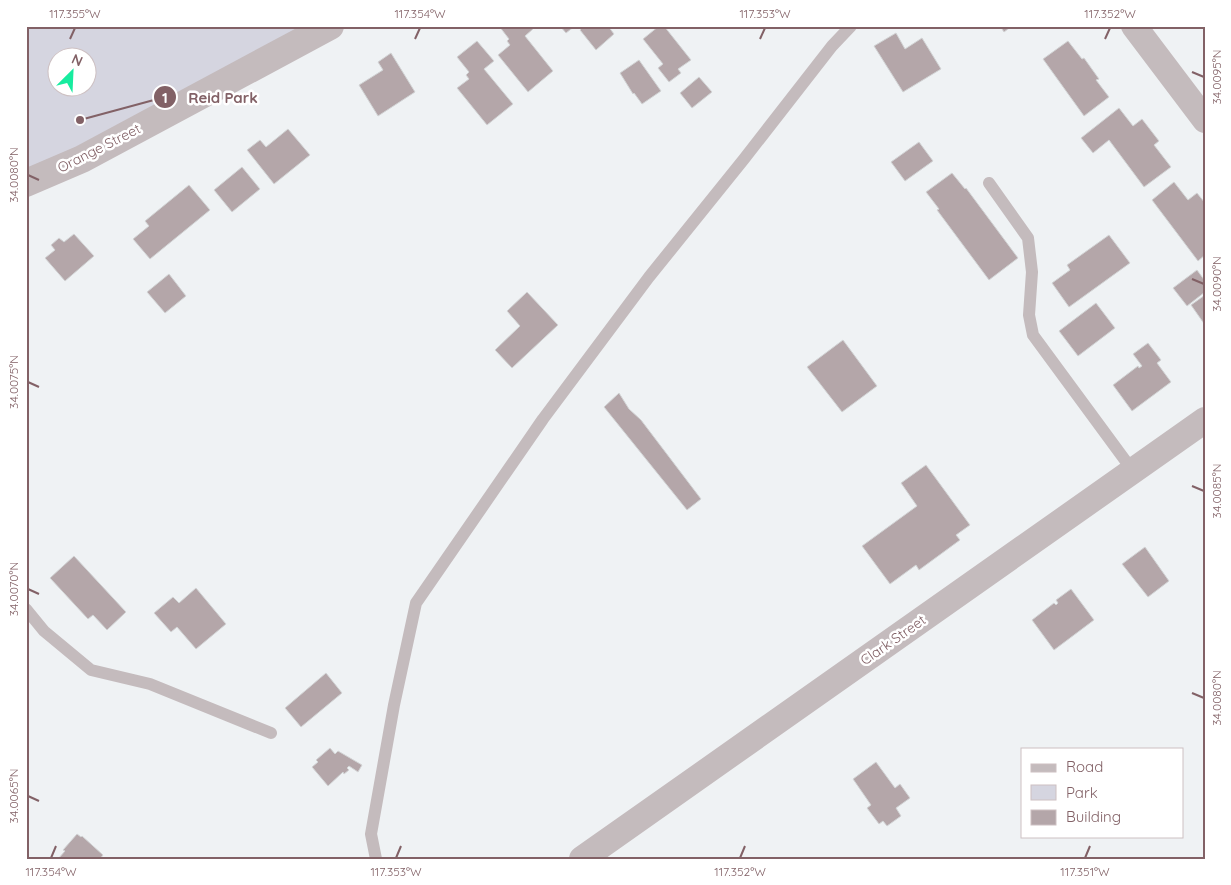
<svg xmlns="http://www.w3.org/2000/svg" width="1231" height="885" font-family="Quicksand,sans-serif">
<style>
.green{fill:#d5d5e0;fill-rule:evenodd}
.building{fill:#b4a6a9;stroke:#d2d4d5}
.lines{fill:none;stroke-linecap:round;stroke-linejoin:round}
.service{stroke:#c4bbbd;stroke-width:12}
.minor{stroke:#c4bbbd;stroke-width:26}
.tertiary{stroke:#c4bbbd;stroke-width:28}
.ticks{fill:none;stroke:#826166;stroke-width:2}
.labels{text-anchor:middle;stroke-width:5;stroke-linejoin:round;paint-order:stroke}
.street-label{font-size:14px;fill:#826166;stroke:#fff}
.leader{fill:none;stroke:#826166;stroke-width:2}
.callout-dot{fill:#826166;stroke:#fff;stroke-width:2}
.mark-label{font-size:15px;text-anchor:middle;font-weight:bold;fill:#fff}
.callout-label{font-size:15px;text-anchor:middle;font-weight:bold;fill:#826166;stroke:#fff;stroke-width:5;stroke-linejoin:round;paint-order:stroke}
.neatline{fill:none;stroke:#826166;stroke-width:2}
.ticks-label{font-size:12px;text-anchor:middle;fill:#826166}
</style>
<rect width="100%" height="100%" fill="#eff2f4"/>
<path class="green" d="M 26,26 L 311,26 L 26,175 ZM 58,58 L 88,58 L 88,88 L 58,88 Z"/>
<path class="building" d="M 499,26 L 530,26 L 533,29 L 525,36 L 553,71 L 528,92 L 498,55 L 510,45 L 507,41 L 509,39 Z
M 560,26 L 575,26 L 566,33 Z
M 584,26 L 608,26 L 614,34 L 596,50 L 580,30 Z
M 659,26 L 664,26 L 691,60 L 678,69 L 681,73 L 669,82 L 658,68 L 663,64 L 643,39 Z
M 1000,26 L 1012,26 L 1004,32 Z
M 896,33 L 905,49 L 922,38 L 941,69 L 903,92 L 874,46 Z
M 477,41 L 494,61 L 484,69 L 513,104 L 487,125 L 457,88 L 469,79 L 466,75 L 469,72 L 457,57 Z
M 1068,41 L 1082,59 L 1084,58 L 1099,79 L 1096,80 L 1109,97 L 1084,116 L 1043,59 Z
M 391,53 L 415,92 L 378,116 L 359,85 L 383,70 L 378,62 Z
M 639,60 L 661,91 L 642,104 L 634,93 L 633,94 L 620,73 Z
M 699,77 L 712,92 L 692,108 L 680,93 Z
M 1119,108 L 1133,126 L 1142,119 L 1159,141 L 1154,145 L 1171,167 L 1144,187 L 1109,140 L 1093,153 L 1081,138 Z
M 288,129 L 310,155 L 274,184 L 247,150 L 260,140 L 266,147 Z
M 919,142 L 933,161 L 905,181 L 891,162 Z
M 242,167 L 260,189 L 232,212 L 214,190 Z
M 952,173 L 965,189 L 966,188 L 1018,258 L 989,280 L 937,210 L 939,209 L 926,192 Z
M 1174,182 L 1188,200 L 1197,193 L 1205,203 L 1205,255 L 1198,261 L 1152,200 Z
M 189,185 L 210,210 L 150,259 L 133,239 L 149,226 L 145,221 Z
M 74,234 L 94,256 L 65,281 L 45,258 L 55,250 L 51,245 L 59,238 L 64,242 Z
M 1109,235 L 1130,263 L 1069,307 L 1052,283 L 1070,270 L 1067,265 Z
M 1197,270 L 1205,281 L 1205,292 L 1187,306 L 1173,288 Z
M 169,274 L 186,296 L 165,313 L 147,292 Z
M 527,292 L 558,325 L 512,368 L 495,350 L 520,326 L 507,311 Z
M 1205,295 L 1205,325 L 1191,305 Z
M 1096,303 L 1115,328 L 1078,356 L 1059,331 Z
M 843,340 L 877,386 L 842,412 L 807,367 Z
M 1148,343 L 1161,360 L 1157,363 L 1171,382 L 1132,411 L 1113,385 L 1138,366 L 1139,368 L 1142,366 L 1133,354 Z
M 619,393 L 629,409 L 641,420 L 701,499 L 687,510 L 604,407 Z
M 926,465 L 970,525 L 956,535 L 960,540 L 919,570 L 916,565 L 890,584 L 862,546 L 917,506 L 901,483 Z
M 1145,547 L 1169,581 L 1148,597 L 1122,564 Z
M 74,556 L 126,612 L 107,630 L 93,615 L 88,619 L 50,578 Z
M 196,588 L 226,624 L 196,649 L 177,627 L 171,632 L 154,613 L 173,597 L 179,603 Z
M 1071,589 L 1094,620 L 1054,650 L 1032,620 L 1054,603 L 1056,605 L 1058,603 L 1056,600 Z
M 326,673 L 342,693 L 301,727 L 285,708 Z
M 330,748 L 335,754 L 338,751 L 362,765 L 358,772 L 349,766 L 347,768 L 349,770 L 344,774 L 343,772 L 328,786 L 312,767 L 318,762 L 316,760 Z
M 876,762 L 895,788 L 900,784 L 910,798 L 896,808 L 901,816 L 887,826 L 883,821 L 879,824 L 867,808 L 871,805 L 853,779 Z
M 77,834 L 81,837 L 82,836 L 103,855 L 100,859 L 58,859 L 65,851 L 63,850 Z"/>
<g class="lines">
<path class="service" d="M 989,183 L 1028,238 L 1032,272 L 1029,315 L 1033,335 L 1133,471
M 26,609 L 44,631 L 91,670 L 150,684 L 271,733
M 376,859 L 371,834 L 394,705 L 416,603 L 543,419 L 649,277 L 744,159 L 832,46 L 851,26"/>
<path class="minor" d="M 1134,26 L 1205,120
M 582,859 L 1205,420"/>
<path class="tertiary" d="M 26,183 L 82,159 L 330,26"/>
</g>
<path class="ticks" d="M 70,39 L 75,28M 415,39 L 420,28M 760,39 L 765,28M 1105,39 L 1110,28M 1192,72 L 1204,77M 28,175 L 39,180M 1192,279 L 1204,284M 28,382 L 39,387M 1192,486 L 1204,491M 28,589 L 39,594M 1192,693 L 1204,698M 28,796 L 39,801M 51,858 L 56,846M 396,858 L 401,846M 740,858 L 745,846M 1085,858 L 1090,846"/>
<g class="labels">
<g class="street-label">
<text transform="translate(99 148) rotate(-27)" y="5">Orange Street</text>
<text transform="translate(893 640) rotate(-35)" y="5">Clark Street</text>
</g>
</g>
<path class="leader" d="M80 120L165 97"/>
<g class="callout-dot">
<circle cx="80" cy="120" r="5"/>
<circle cx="165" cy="97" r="12"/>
</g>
<g class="mark-label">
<text x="165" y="103">1</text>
</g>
<g class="callout-label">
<text x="223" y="103">Reid Park</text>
</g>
<rect width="1231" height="885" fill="none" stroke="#ffffff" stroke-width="55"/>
<rect x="1021" y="748" width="162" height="90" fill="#ffffff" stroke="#cdc0c2"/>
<rect x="1031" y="764" width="25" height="8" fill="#c4bbbd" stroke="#cdc0c2"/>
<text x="1066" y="772" font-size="15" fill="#826166">Road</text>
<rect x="1031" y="785" width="25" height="15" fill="#d5d5e0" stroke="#cdc0c2"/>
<text x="1066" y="798" font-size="15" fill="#826166">Park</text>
<rect x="1031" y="810" width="25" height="15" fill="#b4a6a9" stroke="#cdc0c2"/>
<text x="1066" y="822" font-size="15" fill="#826166">Building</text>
<g transform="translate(72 72) rotate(24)"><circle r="24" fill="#ffffff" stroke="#cdc0c2"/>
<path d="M0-4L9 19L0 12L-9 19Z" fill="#17ec9f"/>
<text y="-8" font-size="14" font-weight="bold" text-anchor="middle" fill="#826166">N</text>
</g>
<rect x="28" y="28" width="1176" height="830" class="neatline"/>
<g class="ticks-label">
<text x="75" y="18">117.355°W</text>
<text x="420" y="18">117.354°W</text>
<text x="765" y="18">117.353°W</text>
<text x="1110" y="18">117.352°W</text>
<text transform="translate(1217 77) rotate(-90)" y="4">34.0095°N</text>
<text transform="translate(14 175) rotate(-90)" y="4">34.0080°N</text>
<text transform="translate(1217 284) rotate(-90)" y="4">34.0090°N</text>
<text transform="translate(14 382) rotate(-90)" y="4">34.0075°N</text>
<text transform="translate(1217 491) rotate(-90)" y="4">34.0085°N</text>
<text transform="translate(14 589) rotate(-90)" y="4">34.0070°N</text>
<text transform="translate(1217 698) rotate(-90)" y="4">34.0080°N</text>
<text transform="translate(14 796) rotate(-90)" y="4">34.0065°N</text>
<text x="51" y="876">117.354°W</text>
<text x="396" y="876">117.353°W</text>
<text x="740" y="876">117.352°W</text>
<text x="1085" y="876">117.351°W</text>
</g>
</svg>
